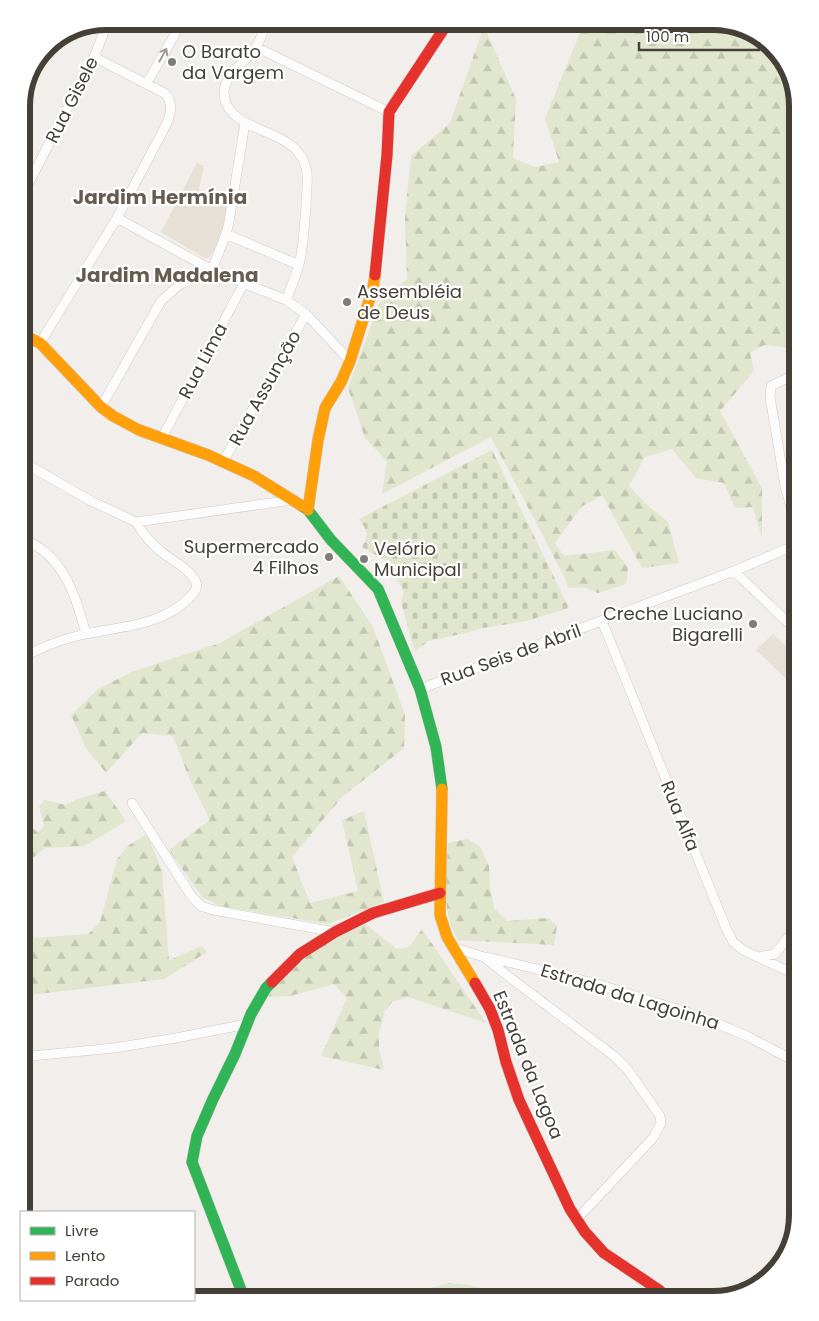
<svg xmlns="http://www.w3.org/2000/svg" width="819" height="1321" font-family="Poppins,sans-serif">
<style>
.education{fill:#e6e0d7}
.forest{fill:url(#forest-firs)}
.cemetery{fill:url(#cemetery-stones)}
.lines{fill:none;stroke-linecap:round;stroke-linejoin:round}
.street-casing{stroke:#ceccc9;stroke-width:10}
.fast-casing{stroke:#cecac3;stroke-width:12}
.slow-casing{stroke:#cecac3;stroke-width:12}
.jam-casing{stroke:#cecac3;stroke-width:12}
.street{stroke:#fdfcfc;stroke-width:9}
.fast{stroke:#30b455;stroke-width:11}
.slow{stroke:#ff9f0a;stroke-width:11}
.jam{stroke:#e5322d;stroke-width:11}
.oneway{stroke:#a19e9a}
.poi-dot{fill:#817c77;stroke:#fff;stroke-width:2}
.labels{text-anchor:middle;stroke-width:4.5;stroke-linejoin:round;paint-order:stroke}
.poi-label{font-size:18px;fill:#453f38;stroke:#fff;text-anchor:start}
.street-label{font-size:18px;fill:#453f38;stroke:#fff}
.quarter-label{font-size:20px;font-weight:bold;fill:#675c50;stroke:#fff}
.rim{fill:none;stroke:#453f38;stroke-width:6}
</style>
<defs>
<pattern id="forest-firs" width="22" height="20" patternUnits="userSpaceOnUse" patternTransform="scale(1.25)"><rect width="22" height="20" fill="#e0e7ce"/><path d="M5 1l3.5 6h-7zM16 11l3.5 6h-7z" fill="#c2c7b2"/></pattern>
<pattern id="cemetery-stones" width="16" height="16" patternUnits="userSpaceOnUse" patternTransform="scale(1.25)"><rect width="16" height="16" fill="#e0e7ce"/><path d="M2 7V4a2 2 0 0 1 4 0v3zM10 15v-3a2 2 0 0 1 4 0v3z" fill="#c2c7b2"/></pattern>
</defs>
<rect width="100%" height="100%" fill="#f1eeeb"/>
<path class="education" d="M 197,163 L 204,166 L 198,195 L 228,199 L 223,227 L 214,251 L 209,258 L 205,258 L 161,232 Z
M 773,634 L 798,657 L 798,691 L 756,650 Z"/>
<path class="forest" d="M 719,21 L 760,35 L 789,68 L 798,106 L 798,349 L 764,345 L 750,353 L 754,371 L 720,411 L 762,488 L 762,538 L 753,507 L 735,508 L 724,483 L 696,478 L 672,449 L 645,457 L 629,486 L 646,504 L 668,522 L 679,563 L 642,568 L 602,495 L 581,507 L 555,543 L 564,556 L 615,550 L 628,568 L 626,584 L 598,593 L 584,587 L 568,588 L 565,578 L 491,437 L 382,494 L 387,461 L 365,438 L 348,388 L 380,302 L 407,279 L 405,216 L 411,156 L 450,123 L 484,26 L 516,99 L 513,158 L 535,167 L 559,162 L 545,118 L 584,23 Z
M 339,576 L 373,627 L 405,715 L 404,748 L 342,797 L 292,857 L 310,903 L 358,891 L 342,820 L 364,811 L 384,902 L 328,924 L 220,906 L 202,897 L 169,850 L 210,820 L 189,778 L 173,736 L 142,733 L 106,773 L 86,748 L 71,715 L 98,689 L 132,672 L 220,643 Z
M 105,791 L 126,821 L 85,846 L 45,848 L 30,860 L 23,878 L 21,873 L 21,821 L 38,832 L 44,826 L 39,806 L 45,800 L 66,805 L 77,799 Z
M 147,834 L 162,871 L 169,960 L 202,946 L 207,952 L 164,979 L 21,996 L 21,939 L 88,934 L 100,922 L 117,859 L 129,845 Z
M 468,839 L 480,847 L 489,865 L 490,887 L 494,908 L 507,921 L 548,918 L 557,926 L 554,945 L 458,940 C 440,912 447,874 448,843 Z
M 363,922 L 397,949 L 409,947 L 422,929 L 486,1023 L 408,997 L 392,1002 L 385,1011 L 379,1033 L 379,1049 L 384,1070 L 321,1056 L 347,998 L 334,984 L 290,996 L 269,997 L 270,991 L 315,949 Z
M 450,1283 C 468,1285 482,1284 494,1300 L 404,1300 L 410,1293 Z"/>
<path class="cemetery" d="M 492,450 L 569,608 L 527,621 L 483,628 L 461,634 L 428,641 L 415,652 L 401,603 L 404,592 L 388,562 L 362,547 C 370,533 367,531 359,519 Z"/>
<g class="lines">
<g class="street-casing">
<path id="street" d="M 265,26 C 263,32 260,41 256,47 C 247,62 224,73 224,93 C 225,130 283,128 300,155 C 304,160 306,167 307,173 C 308,184 306,196 306,207 C 304,226 304,245 299,264 C 296,276 291,288 286,300
M 256,47 L 389,112
M 147,83 L 179,27
M 21,198 L 94,57 L 106,27
M 117,218 L 212,270 L 286,300 L 306,314 L 350,361
M 226,234 L 299,265
M 212,270 L 226,234 L 229,222 L 245,123
M 40,343 L 117,218 L 167,123 C 171,112 173,105 166,94 L 94,57
M 101,407 L 161,301 L 179,285 L 212,270
M 162,438 L 244,283
M 21,461 L 91,501 L 136,522 L 292,500
M 223,462 L 306,314
M 798,532 L 785,486 L 770,397 L 771,386 L 798,373
M 21,538 C 64,555 75,594 86,634
M 734,571 L 798,632
M 602,621 L 726,928 L 733,942 L 743,950 L 798,976
M 21,659 C 39,648 57,641 77,636 C 117,626 160,628 190,597 C 195,592 199,587 195,580 C 189,569 173,561 163,553 C 151,544 143,534 136,522
M 420,689 L 734,571 L 798,544
M 132,803 L 192,897 L 201,906 L 213,910 L 335,932
M 21,889 L 21,878
M 452,947 L 484,957 L 517,983 L 614,1056 L 628,1070 L 660,1116 L 661,1123 L 653,1138 L 577,1219
M 487,957 L 594,983 L 702,1017 L 747,1036 L 798,1063
M 759,957 L 775,954 L 798,925
M 21,1057 L 114,1048 L 176,1038 L 247,1024"/>
</g>
<g class="fast-casing">
<path id="fast" d="M 302,506 L 308,510 L 331,540 L 378,589 L 420,689 L 436,747 L 442,789
M 243,1300 L 241,1290 L 192,1162 L 197,1136 L 213,1099 L 235,1054 L 251,1014 L 266,988 L 272,982"/>
</g>
<g class="slow-casing">
<path id="slow" d="M 21,334 L 40,343 L 101,407 L 113,416 L 139,430 L 208,455 L 254,476 L 302,506
M 308,510 L 318,440 L 325,408 L 341,382 L 350,361 L 373,288 L 375,275
M 442,789 L 440,915 L 447,937 L 475,983"/>
</g>
<g class="jam-casing">
<path id="jam" d="M 375,275 L 387,155 L 389,112 L 447,24
M 272,982 L 300,954 L 335,932 L 373,913 L 440,893
M 475,983 L 490,1009 L 498,1030 L 506,1062 L 519,1100 L 570,1209 L 585,1232 L 604,1253 L 659,1290 L 670,1300"/>
</g>
<use href="#street" class="street"/>
<use href="#fast" class="fast"/>
<use href="#slow" class="slow"/>
<use href="#jam" class="jam"/>
</g>
<defs><path id="oneway-shaft" d="M-6 0H5M1.5-3L5.5 0L1.5 3" fill="none" stroke-width="1.6" stroke-linecap="round" stroke-linejoin="round" transform="scale(1.25)"/></defs>
<use class="oneway" href="#oneway-shaft" transform="translate(163 55) rotate(-61)"/>
<g class="poi-dot">
<circle cx="172" cy="62" r="5"/>
<circle cx="347" cy="302" r="5"/>
<circle cx="329" cy="557" r="5"/>
<circle cx="364" cy="559" r="5"/>
<circle cx="753" cy="624" r="5"/>
</g>
<g class="labels">
<g class="poi-label">
<text x="182" y="58">O Barato<tspan x="182" dy="21">da Vargem</tspan></text>
<text x="357" y="298">Assembléia<tspan x="357" dy="21">de Deus</tspan></text>
<text x="319" y="553" text-anchor="end">Supermercado<tspan x="319" dy="21">4 Filhos</tspan></text>
<text x="374" y="555">Velório<tspan x="374" dy="21">Municipal</tspan></text>
<text x="743" y="620" text-anchor="end">Creche Luciano<tspan x="743" dy="21">Bigarelli</tspan></text>
</g>
<g class="street-label">
<text transform="translate(72 100) rotate(-63)" y="6">Rua Gisele</text>
<text transform="translate(203 361) rotate(-62)" y="6">Rua Lima</text>
<text transform="translate(265 388) rotate(-61)" y="6">Rua Assunção</text>
<text transform="translate(511 655) rotate(-20)" y="6">Rua Seis de Abril</text>
<text transform="translate(680 816) rotate(68)" y="6">Rua Alfa</text>
<text transform="translate(630 997) rotate(17)" y="6">Estrada da Lagoinha</text>
<text transform="translate(528 1065) rotate(68)" y="6">Estrada da Lagoa</text>
</g>
<g class="quarter-label">
<text x="160" y="204">Jardim Hermínia</text>
<text x="167" y="282">Jardim Madalena</text>
</g>
</g>
<path d="M0 0H819V1321H0ZM106 30H713A76 76 0 0 1 789 106V1215A76 76 0 0 1 713 1291H106A76 76 0 0 1 30 1215V106A76 76 0 0 1 106 30Z" fill="#fff" fill-rule="evenodd"/>
<path class="rim" d="M106 30H713A76 76 0 0 1 789 106V1215A76 76 0 0 1 713 1291H106A76 76 0 0 1 30 1215V106A76 76 0 0 1 106 30Z"/>
<rect x="20" y="1211" width="175" height="90" fill="#ffffff" stroke="#b5b2af"/>
<rect x="30" y="1227" width="25" height="8" fill="#30b455" stroke="#b5b2af"/>
<text x="65" y="1236" font-size="15" fill="#453f38">Livre</text>
<rect x="30" y="1252" width="25" height="8" fill="#ff9f0a" stroke="#b5b2af"/>
<text x="65" y="1261" font-size="15" fill="#453f38">Lento</text>
<rect x="30" y="1277" width="25" height="8" fill="#e5322d" stroke="#b5b2af"/>
<text x="65" y="1286" font-size="15" fill="#453f38">Parado</text>
<path d="M639 42v8h120v-8" fill="none" stroke="#453f38" stroke-width="2.5"/>
<text x="646" y="42" font-size="15" fill="#453f38" stroke="#ffffff" stroke-width="4" paint-order="stroke">100 m</text>
</svg>
